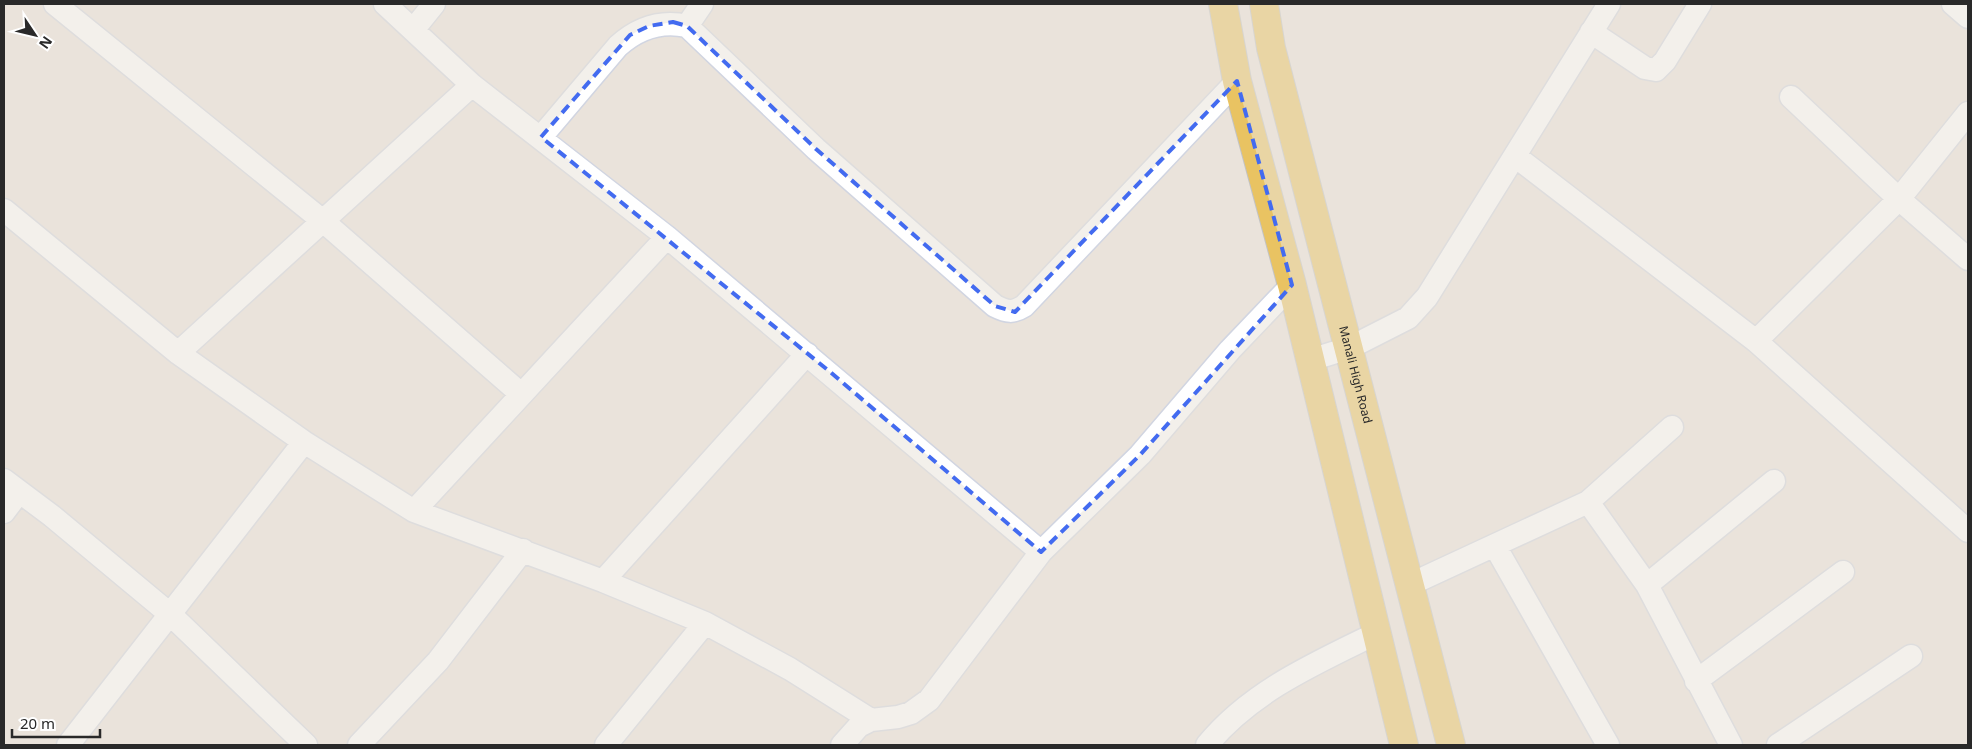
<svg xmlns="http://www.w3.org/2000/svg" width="1972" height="749" font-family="'Noto Sans',sans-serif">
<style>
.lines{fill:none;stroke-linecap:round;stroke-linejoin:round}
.street-casing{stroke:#d1d5e1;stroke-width:25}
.primary-casing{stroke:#c3c3c3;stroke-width:30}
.street{stroke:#fff;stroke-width:22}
.primary{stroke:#e9c362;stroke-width:28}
.marked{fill:none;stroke:#436bf0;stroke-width:4;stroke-dasharray:10 6;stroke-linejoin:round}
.labels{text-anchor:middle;stroke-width:4.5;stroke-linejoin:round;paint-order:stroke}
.street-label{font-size:12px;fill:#292929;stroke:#fff}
</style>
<rect width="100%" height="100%" fill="#eae3db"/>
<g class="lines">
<g class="street-casing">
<path id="street" d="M 55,4 L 323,221 L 521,394
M 385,4 L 472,85 L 667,237 L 1041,552 L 1140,455 L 1230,350 L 1292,285
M 1953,4 L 1968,17
M 687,26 L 702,4
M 413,30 L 434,4
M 1591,32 L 1645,68 L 1656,70 L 1665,61 L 1700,4
M 1791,97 L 1899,199 L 1968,259
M 541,137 L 618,46 C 638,28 660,20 687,26 L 816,149 L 995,306 C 1007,312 1013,313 1024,306 L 1237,81
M 1515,156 L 1756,341 L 1968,531
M 4,210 L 178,353 L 304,442 L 414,511 L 603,581 L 705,623 L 790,669 L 871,720
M 1756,341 L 1899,199 L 1968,113
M 178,353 L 472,85
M 1310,360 L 1349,348 L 1408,318 L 1427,297 L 1609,4
M 4,480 L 52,516 L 171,615 L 306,745
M 1588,502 L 1647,585 L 1731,745
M 414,511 L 667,237
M 4,512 L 19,492
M 1495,546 L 1608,745
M 603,581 L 807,354
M 1411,584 L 1588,502 L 1672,427
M 1647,585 L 1774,481
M 1696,681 L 1843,572
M 68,745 L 304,442
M 359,745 L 438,661 L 523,550
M 606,745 L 705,623
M 842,745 L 859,726 L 871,720 L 898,717 L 911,713 L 929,700 L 1041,552
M 1207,745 C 1251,691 1316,663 1377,633
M 1778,745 L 1911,656"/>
</g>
<g class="primary-casing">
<g id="primary">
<path d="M 1223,4 L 1237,81 L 1292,285 L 1404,745"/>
<path id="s1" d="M 1264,4 L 1271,48 L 1451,745"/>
</g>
</g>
<use href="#street" class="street"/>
<use href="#primary" class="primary"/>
</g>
<path d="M0 0H1972V749H0ZM 673,22 L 687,26 L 816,149 L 995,306 L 1015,312 L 1237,81 L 1292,285 L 1140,455 L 1041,552 L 829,371 L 541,137 L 630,35 L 649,26 Z" fill="#eae3db" fill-opacity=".55" fill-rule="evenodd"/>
<path class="marked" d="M 673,22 L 687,26 L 816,149 L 995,306 L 1015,312 L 1237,81 L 1292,285 L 1140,455 L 1041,552 L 829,371 L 541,137 L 630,35 L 649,26 Z"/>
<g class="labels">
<g class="street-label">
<text dy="4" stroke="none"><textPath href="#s1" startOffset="382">Manali High Road</textPath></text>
</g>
</g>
<rect width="1972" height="749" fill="none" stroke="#292929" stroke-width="10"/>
<g transform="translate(35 35) rotate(125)" stroke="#ffffff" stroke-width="4" paint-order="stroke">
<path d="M0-4L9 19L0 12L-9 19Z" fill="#292929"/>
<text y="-8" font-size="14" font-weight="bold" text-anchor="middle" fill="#292929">N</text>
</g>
<path d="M12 729v8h88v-8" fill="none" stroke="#292929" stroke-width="2.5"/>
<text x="20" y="729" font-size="15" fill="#292929" stroke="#ffffff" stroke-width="4" paint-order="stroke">20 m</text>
</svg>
